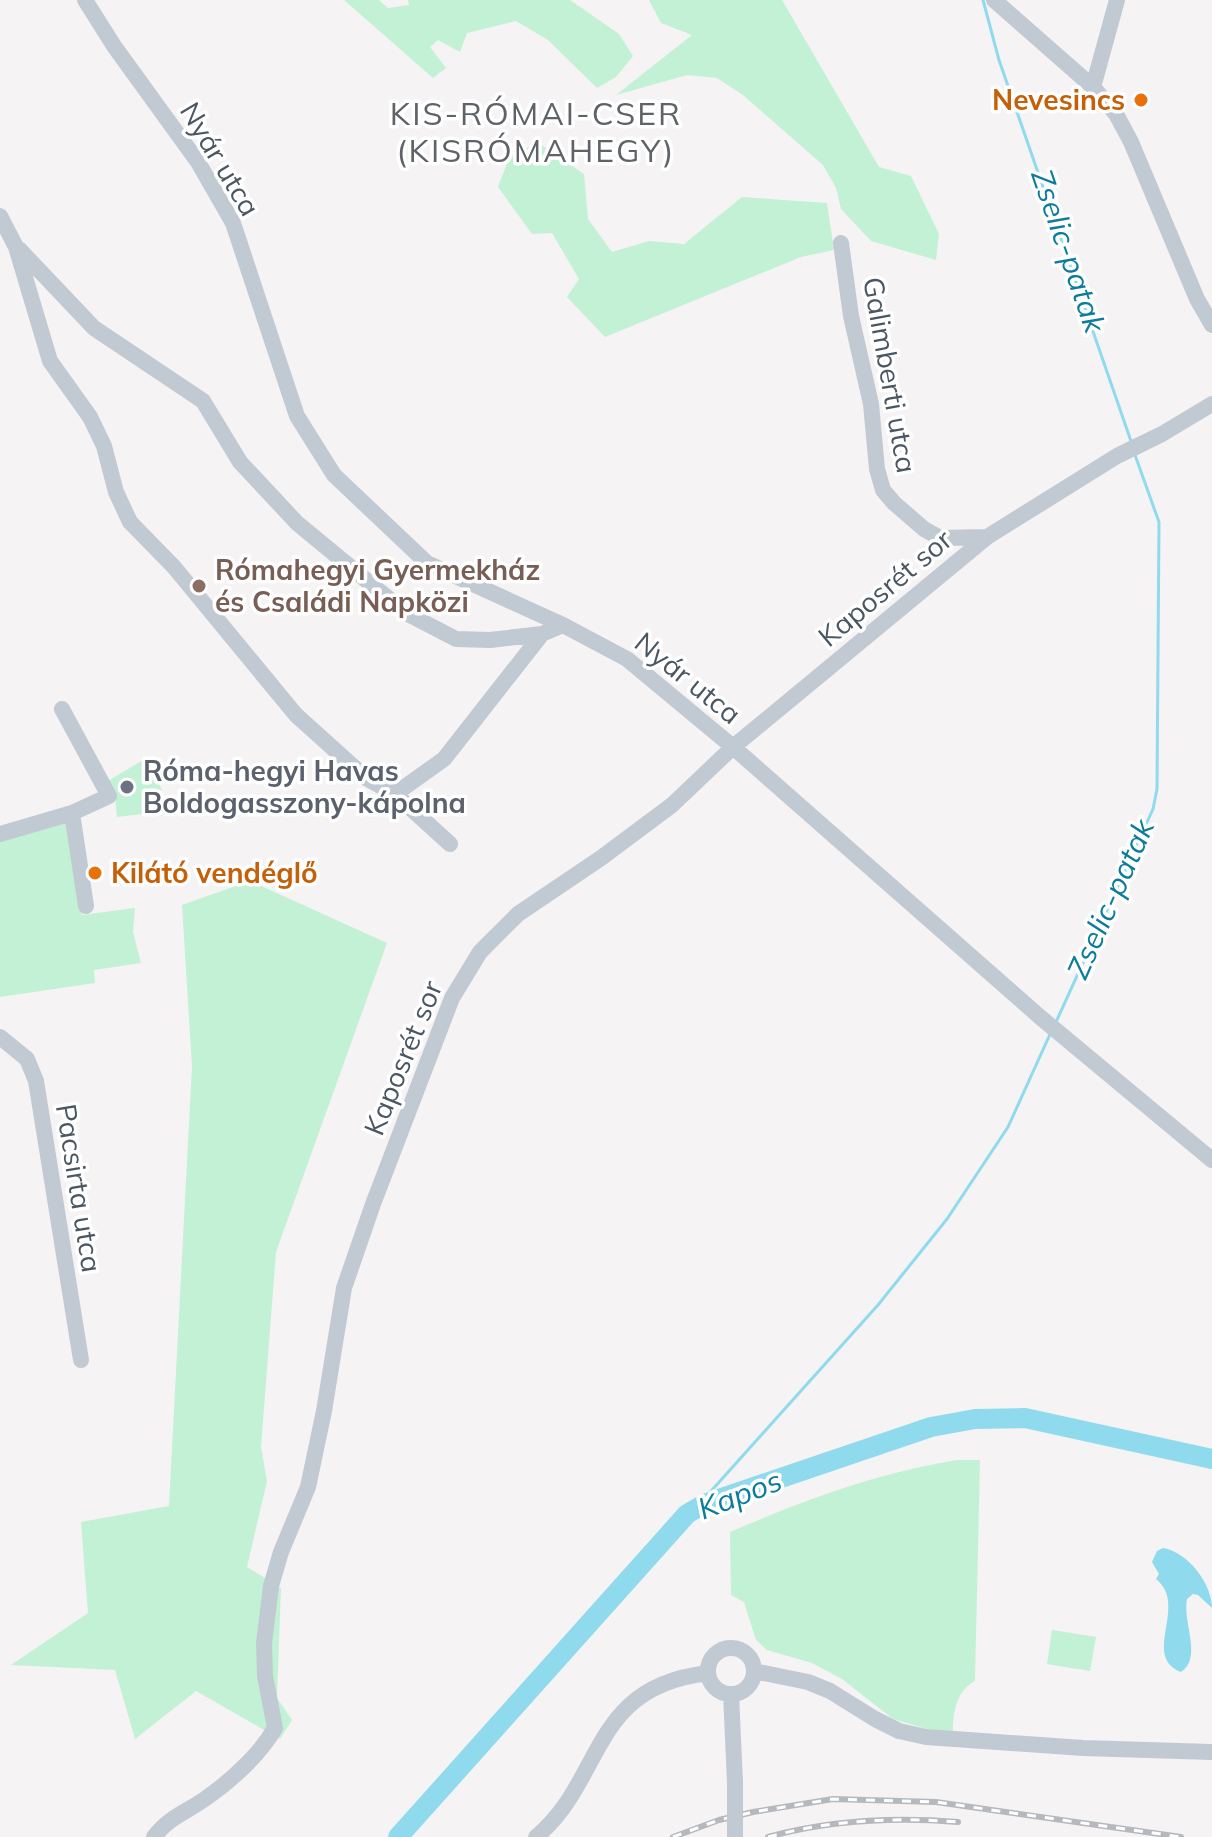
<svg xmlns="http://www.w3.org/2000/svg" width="1212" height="1837" font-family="Mulish,sans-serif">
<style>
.green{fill:#c3f1d5}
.water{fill:#90daee}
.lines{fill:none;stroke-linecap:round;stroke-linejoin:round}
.stream{stroke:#90daee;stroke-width:3}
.river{stroke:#90daee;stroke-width:20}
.minor{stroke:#c1cad2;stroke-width:16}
.rail-casing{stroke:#b5b8bd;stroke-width:6}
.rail{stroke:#fff;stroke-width:3;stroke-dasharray:9;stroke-linecap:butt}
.minor-bridge{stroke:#c1cad2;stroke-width:16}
.food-dot{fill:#e8710a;stroke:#fff;stroke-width:3}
.education-dot{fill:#8d6e63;stroke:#fff;stroke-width:3}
.worship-dot{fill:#6b7280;stroke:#fff;stroke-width:3}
.labels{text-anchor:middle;stroke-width:7;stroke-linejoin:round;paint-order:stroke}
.food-label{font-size:28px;font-weight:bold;fill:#c56008;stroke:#fff;text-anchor:end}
.street-label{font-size:28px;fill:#4a5661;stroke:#fff}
.education-label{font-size:28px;font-weight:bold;fill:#785e54;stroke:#fff;text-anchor:start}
.worship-label{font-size:28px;font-weight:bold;fill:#5b616d;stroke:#fff;text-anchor:start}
.water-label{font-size:30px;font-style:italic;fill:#0c7c9b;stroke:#fff}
.quarter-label{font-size:32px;letter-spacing:2px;fill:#5f6368;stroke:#fff}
</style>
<rect width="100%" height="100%" fill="#f5f3f3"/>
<path class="green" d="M 344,0 L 379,0 L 388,8 L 409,5 L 408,0 L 570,0 L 619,34 L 633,56 L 616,77 L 597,88 L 548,40 L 516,21 L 467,33 L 460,52 L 438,40 L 430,47 L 446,68 L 433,78 Z
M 649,0 L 782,0 L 879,167 L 911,176 L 939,234 L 936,260 L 871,241 L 841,209 L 836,188 L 823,165 L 743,95 L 717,78 L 687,75 L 616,95 L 692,35 L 661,23 Z
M 540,144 L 584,174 L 588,219 L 612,252 L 649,241 L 684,244 L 742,197 L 827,203 L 834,250 L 801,257 L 605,337 L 567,297 L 579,279 L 552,233 L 532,234 L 498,187 L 511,153 Z
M 148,757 L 165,798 L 167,811 L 117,817 L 115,797 L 108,781 Z
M 69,821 L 82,915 L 135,908 L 133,932 L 141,963 L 94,970 L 95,983 L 0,997 L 0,839 Z
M 250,881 L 387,943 L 276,1252 L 261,1447 L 267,1481 L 247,1567 L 281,1588 L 277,1698 L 292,1720 L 280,1739 L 196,1691 L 135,1739 L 115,1670 L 11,1665 L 88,1613 L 81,1522 L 169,1506 L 192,1066 L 182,905 Z
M 957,1460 L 980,1460 L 975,1681 C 956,1691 953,1712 953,1732 L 927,1729 L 893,1719 L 842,1679 L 812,1663 L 767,1650 L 756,1640 L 744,1602 L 731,1595 L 730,1532 C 804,1500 877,1473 957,1460 Z
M 1052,1630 L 1096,1637 L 1090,1671 L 1047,1664 Z"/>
<path class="water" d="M 1163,1548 C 1188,1552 1212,1584 1212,1608 L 1198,1595 L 1193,1594 L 1187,1599 C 1182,1621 1203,1658 1181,1672 C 1141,1656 1189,1605 1156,1579 L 1159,1574 L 1152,1562 L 1157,1551 Z"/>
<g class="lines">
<path class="stream" d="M 983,0 L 999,60 L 1132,444
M 1056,1022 L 1153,809 L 1157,789 L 1159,522 L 1135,455
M 695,1509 L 878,1305 L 947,1219 L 1008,1127 L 1051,1032"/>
<path class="river" d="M 398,1837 L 687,1514 L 704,1504 L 931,1427 L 975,1419 L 1025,1418 L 1212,1459"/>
<path class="minor" d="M 85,0 L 114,46 L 198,162 L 233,223 L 297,416 L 334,475 L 427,563 L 563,625 L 627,659 L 733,747 L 1040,1017 L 1212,1160
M 994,0 L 1093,87 L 1116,114 L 1131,142 L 1197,299 L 1212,325
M 1093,87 L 1117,0
M 0,216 L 16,247 L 50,361 L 90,417 L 104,446 L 116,492 L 130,522 L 174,567 L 296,715 L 366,778 L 395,794 L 444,759 L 542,634 L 563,625
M 841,243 L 851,316 L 871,404 L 877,469 L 883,490 L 894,503 L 924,529 L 940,538 L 987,537
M 19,249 L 94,328 L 203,401 L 240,462 L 297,523 L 406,613 L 456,639 L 490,640 L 542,634
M 395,794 L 450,844
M 72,813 L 86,906
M 0,834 L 72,813 L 109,796 L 62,709
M 0,1037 L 27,1059 L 36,1081 L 81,1360
M708 1671a23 23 0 1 1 46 0a23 23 0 1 1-46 0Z
M 754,1671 L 808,1682 L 830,1691 L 875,1719 L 899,1731 L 926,1737 L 1083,1748 L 1212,1752
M 731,1694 L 735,1783
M 154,1837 C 171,1815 188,1812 209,1796 C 233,1779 261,1753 275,1728 L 265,1676 L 264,1643 L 271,1586 L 281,1552 L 308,1487 L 324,1411 L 344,1288 L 373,1204 L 452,998 L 480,952 L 518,914 L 601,858 L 672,805 L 733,747 L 987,537 L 1117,456 L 1162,434 L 1212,404
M 536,1837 C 606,1778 589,1687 708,1673"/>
<g class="rail-casing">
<path id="rail" d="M 673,1837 L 719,1820 L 753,1812 L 833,1799 L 936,1802 L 1181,1837
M 768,1837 C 830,1820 894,1817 958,1822"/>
</g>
<use href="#rail" class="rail"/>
<path class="minor-bridge" d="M 735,1837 L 735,1783"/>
</g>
<g class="food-dot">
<circle cx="1141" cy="100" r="8"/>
<circle cx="95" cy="873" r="8"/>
</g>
<circle class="education-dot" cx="199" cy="586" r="8"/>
<circle class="worship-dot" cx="127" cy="787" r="8"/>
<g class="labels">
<g class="food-label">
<text x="1125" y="110">Nevesincs</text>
<text x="111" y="883" text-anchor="start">Kilátó vendéglő</text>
</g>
<g class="street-label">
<text transform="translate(220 159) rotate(59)" y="10">Nyár utca</text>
<text transform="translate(890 375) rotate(80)" y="10">Galimberti utca</text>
<text transform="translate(885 588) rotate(-40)" y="10">Kaposrét sor</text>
<text transform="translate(688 678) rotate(39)" y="10">Nyár utca</text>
<text transform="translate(403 1058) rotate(-68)" y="10">Kaposrét sor</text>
<text transform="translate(79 1188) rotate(81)" y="10">Pacsirta utca</text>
</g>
<g class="education-label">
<text x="215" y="580">Rómahegyi Gyermekház<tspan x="215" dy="32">és Családi Napközi</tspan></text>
</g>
<g class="worship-label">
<text x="143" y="781">Róma-hegyi Havas<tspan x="143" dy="32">Boldogasszony-kápolna</tspan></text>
</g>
<g class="water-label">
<text transform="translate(1068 251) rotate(71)" y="10">Zselic-patak</text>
<text transform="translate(1111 899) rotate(-66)" y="10">Zselic-patak</text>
<text transform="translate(740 1495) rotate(-21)" y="10">Kapos</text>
</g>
<g class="quarter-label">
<text x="536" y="125">KIS-RÓMAI-CSER<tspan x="536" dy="37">(KISRÓMAHEGY)</tspan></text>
</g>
</g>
</svg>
